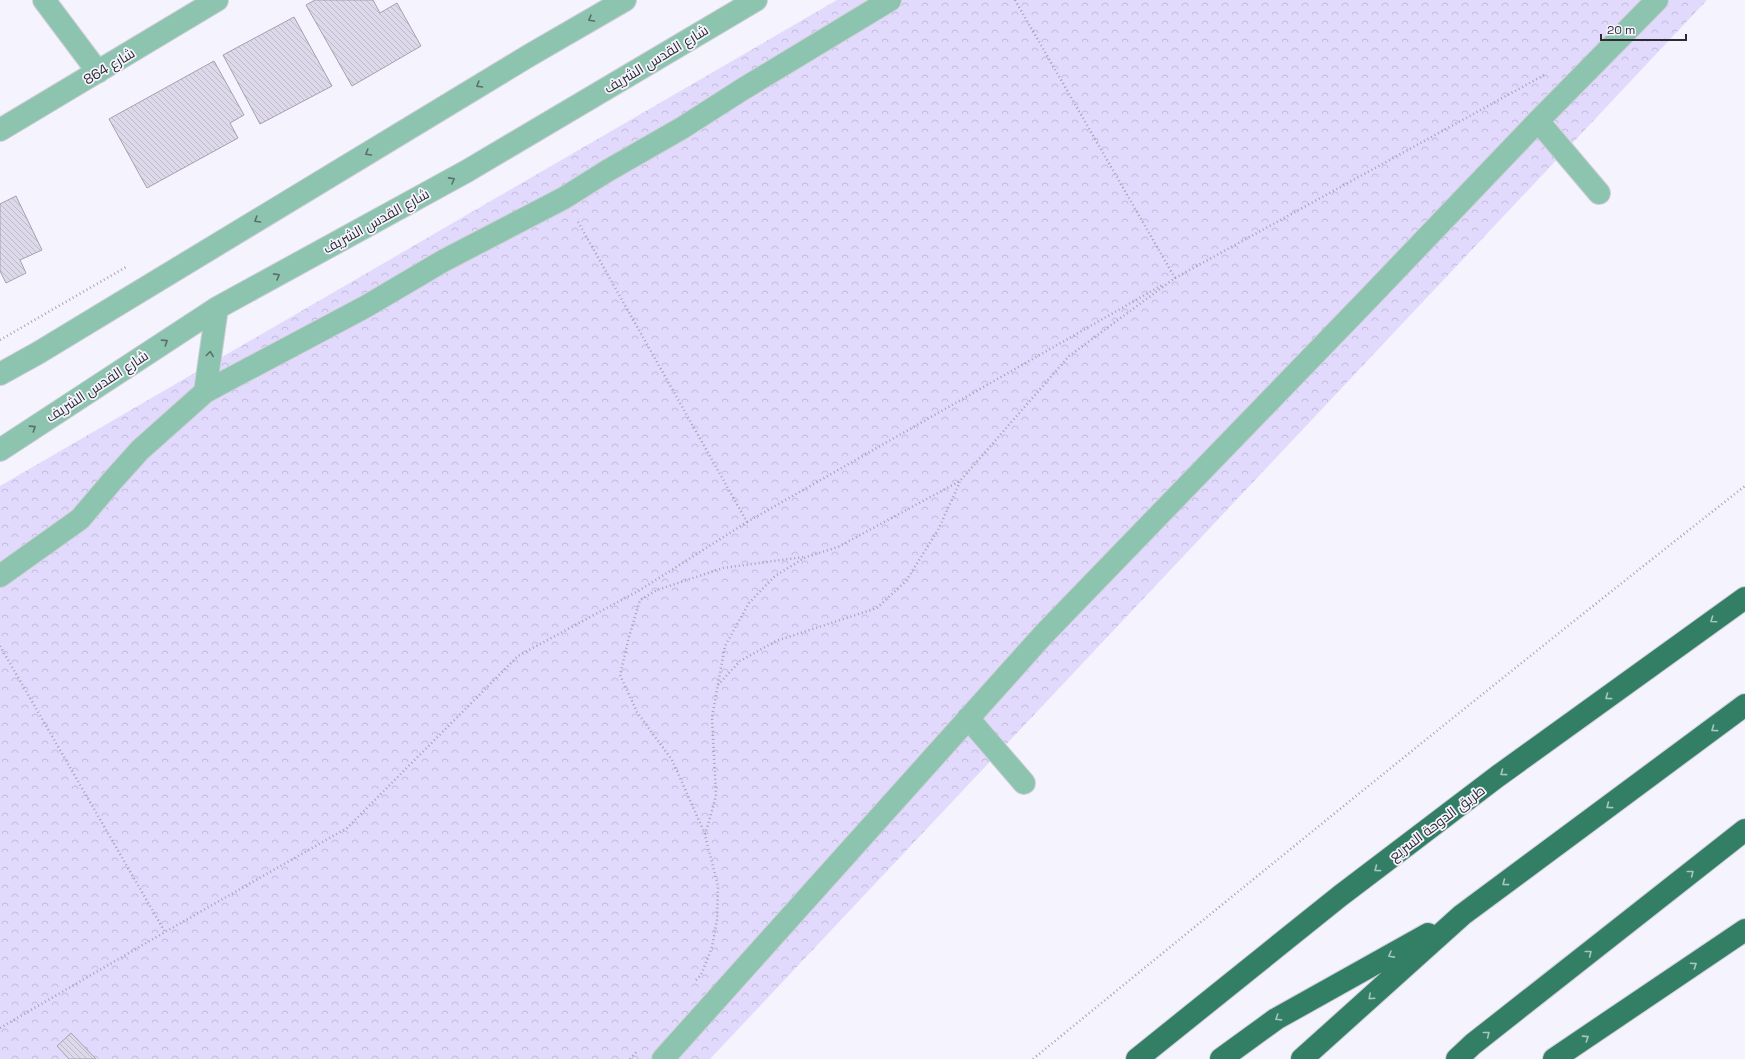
<svg xmlns="http://www.w3.org/2000/svg" width="1745" height="1059" font-family="'Space Grotesk',Cairo,sans-serif">
<style>
.park{fill:url(#park-crowns)}
.building{fill:url(#building-back-hatch);stroke:#a4a1b0}
.lines{fill:none;stroke-linecap:round;stroke-linejoin:round}
.minor-casing{stroke:#d1cfd8;stroke-width:24}
.highway-casing{stroke:#d1cfd8;stroke-width:24}
.path{stroke:#a5a3ab;stroke-width:2.5;stroke-dasharray:1 3;stroke-linecap:butt}
.minor{stroke:#8dc4af;stroke-width:22}
.highway{stroke:#327f66;stroke-width:22}
.oneway{stroke:#58706a}
.oneway2{stroke:#a7c5c1}
.labels{text-anchor:middle;stroke-width:3.5;stroke-linejoin:round;paint-order:stroke}
.street-label{font-size:14px;fill:#2d2c32;stroke:#f5f3fd}
</style>
<defs>
<pattern id="park-crowns" width="20" height="18" patternUnits="userSpaceOnUse"><rect width="20" height="18" fill="#e2dafd"/><path d="M2 6a3 3 0 1 1 6 0M12 15a3 3 0 1 1 6 0" fill="none" stroke="#c2bbd9"/></pattern>
<pattern id="building-back-hatch" width="6" height="6" patternUnits="userSpaceOnUse"><rect width="6" height="6" fill="#ddd9ea"/><path d="M-1 5l2 2M0 0l6 6M5-1l2 2" fill="none" stroke="#bebac9"/></pattern>
</defs>
<rect width="100%" height="100%" fill="#f5f3fd"/>
<path class="park" d="M 837,0 L 1707,0 L 710,1059 L 0,1059 L 0,486 Z"/>
<path class="building" d="M 315,0 L 373,0 L 380,13 L 397,3 L 421,46 L 352,86 L 306,5 Z
M 294,17 L 332,86 L 260,124 L 223,55 Z
M 214,61 L 244,115 L 230,123 L 238,138 L 147,188 L 109,119 Z
M 16,196 L 42,250 L 20,260 L 26,273 L 6,283 L 0,271 L 0,204 Z
M 71,1033 L 96,1059 L 69,1059 L 57,1046 Z"/>
<g class="lines">
<g class="minor-casing">
<path id="minor" d="M 44,0 L 98,72
M 1538,121 L 1599,193
M 0,130 L 217,0
M 0,374 L 38,353 L 530,55 L 625,0
M 205,392 L 217,308
M 0,450 L 217,308 L 467,171 L 756,0
M 0,576 L 80,519 L 113,480 L 140,450 L 205,392 L 365,307 L 443,261 L 564,198 L 607,171 L 682,128 L 743,89 L 890,0
M 968,718 L 1024,783
M 663,1059 L 1044,634 L 1367,300 L 1538,121 L 1657,0"/>
</g>
<g class="highway-casing">
<path id="highway" d="M 1137,1059 L 1340,896 L 1498,776 L 1745,598
M 1221,1059 L 1276,1019 L 1428,934
M 1302,1059 L 1462,915 L 1745,705
M 1457,1059 L 1473,1044 L 1745,830
M 1554,1059 L 1745,930"/>
</g>
<path class="path" d="M 1015,0 L 1175,278 L 1173,279
M 0,340 L 126,267
M 747,522 L 1164,284
M 0,646 L 165,932
M 718,685 L 740,661 L 776,641 L 877,608 L 906,581 L 938,530 L 960,482
M 705,834 L 672,760 L 637,712 L 620,675 L 629,637 L 640,600 L 657,590 L 723,568 L 803,557
M 696,980 L 701,975 L 712,947 L 717,920 L 718,886 L 705,835 L 716,796 L 712,717 L 725,646 L 749,603 L 775,576 L 806,557 L 838,547 L 960,481 L 1069,356 L 1175,278 L 1546,74
M 0,1028 L 165,932 L 347,828 L 518,656 L 640,590 L 747,522 L 577,220
M 630,1059 L 638,1050
M 1033,1059 C 1269,866 1505,674 1745,486"/>
<use href="#minor" class="minor"/>
<use href="#highway" class="highway"/>
</g>
<defs><path id="oneway-chevron" d="M-2-3.5L2.5 0L-2 3.5" fill="none" stroke-width="1.6" stroke-linecap="round" stroke-linejoin="round"/></defs>
<g class="oneway">
<use href="#oneway-chevron" transform="translate(591 19) rotate(150)"/>
<use href="#oneway-chevron" transform="translate(479 85) rotate(149)"/>
<use href="#oneway-chevron" transform="translate(368 153) rotate(149)"/>
<use href="#oneway-chevron" transform="translate(452 180) rotate(-29)"/>
<use href="#oneway-chevron" transform="translate(257 220) rotate(149)"/>
<use href="#oneway-chevron" transform="translate(277 276) rotate(-29)"/>
<use href="#oneway-chevron" transform="translate(165 342) rotate(-33)"/>
<use href="#oneway-chevron" transform="translate(210 354) rotate(-82)"/>
<use href="#oneway-chevron" transform="translate(33 428) rotate(-33)"/>
</g>
<g class="oneway2">
<use href="#oneway-chevron" transform="translate(1713 620) rotate(145)"/>
<use href="#oneway-chevron" transform="translate(1608 697) rotate(144)"/>
<use href="#oneway-chevron" transform="translate(1714 729) rotate(144)"/>
<use href="#oneway-chevron" transform="translate(1503 773) rotate(144)"/>
<use href="#oneway-chevron" transform="translate(1609 806) rotate(143)"/>
<use href="#oneway-chevron" transform="translate(1377 869) rotate(143)"/>
<use href="#oneway-chevron" transform="translate(1691 873) rotate(-38)"/>
<use href="#oneway-chevron" transform="translate(1505 883) rotate(143)"/>
<use href="#oneway-chevron" transform="translate(1589 953) rotate(-38)"/>
<use href="#oneway-chevron" transform="translate(1391 955) rotate(151)"/>
<use href="#oneway-chevron" transform="translate(1694 965) rotate(-34)"/>
<use href="#oneway-chevron" transform="translate(1371 997) rotate(138)"/>
<use href="#oneway-chevron" transform="translate(1278 1018) rotate(148)"/>
<use href="#oneway-chevron" transform="translate(1487 1034) rotate(-38)"/>
<use href="#oneway-chevron" transform="translate(1586 1038) rotate(-33)"/>
</g>
<g class="labels">
<g class="street-label">
<text transform="translate(656 59) rotate(-31)" y="5">شارع القدس الشريف</text>
<text transform="translate(109 66) rotate(-31)" y="5">شارع 864</text>
<text transform="translate(376 221) rotate(-29)" y="5">شارع القدس الشريف</text>
<text transform="translate(97 386) rotate(-33)" y="5">شارع القدس الشريف</text>
<text transform="translate(1437 823) rotate(-37)" y="5">طريق الدوحة السريع</text>
</g>
</g>
<path d="M1601 34v6h85v-6" fill="none" stroke="#2d2c32" stroke-width="2"/>
<text x="1607" y="34" font-size="12" fill="#2d2c32" stroke="#f5f3fd" stroke-width="3" paint-order="stroke">20 m</text>
</svg>
